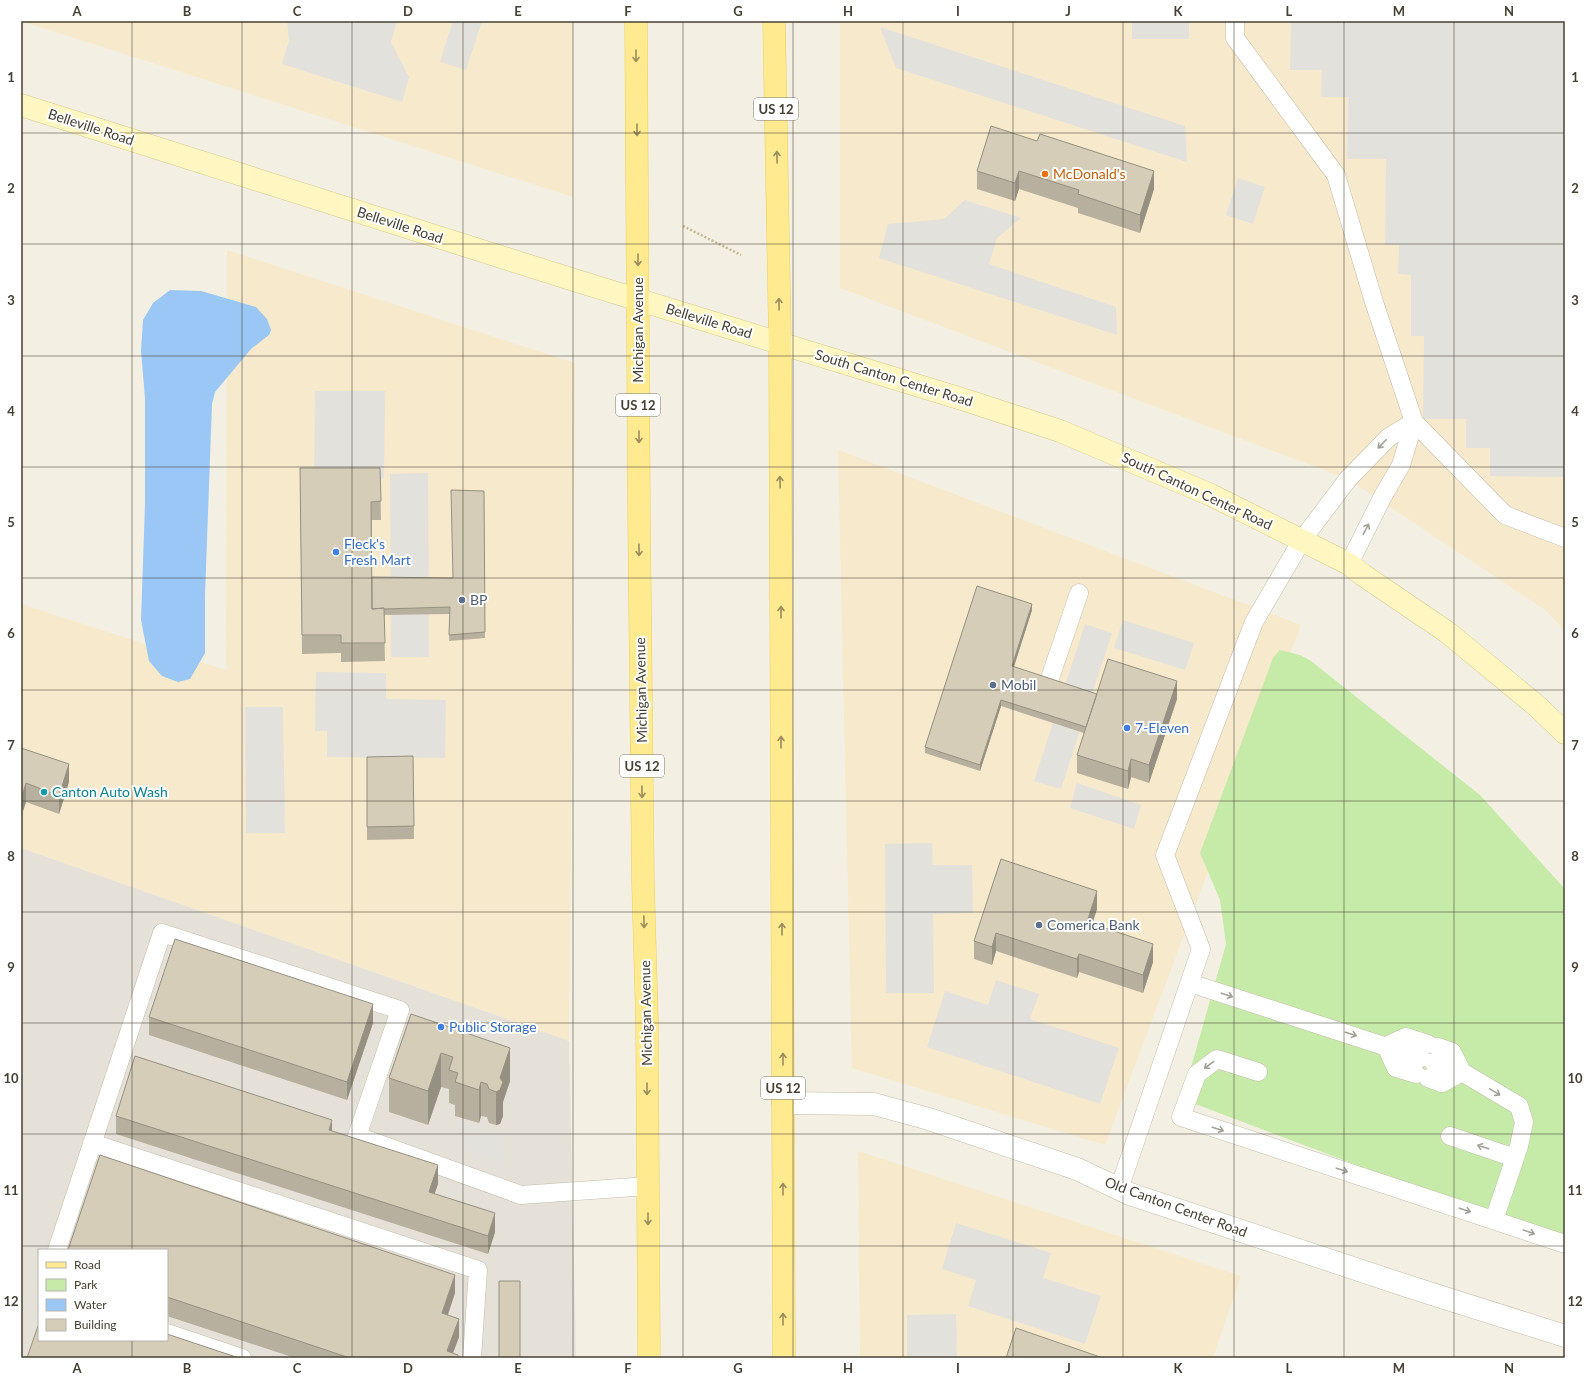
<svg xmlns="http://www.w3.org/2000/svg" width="1586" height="1379" font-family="Lato,sans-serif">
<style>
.commercial{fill:#f7e9cc}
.industrial{fill:#e5e1d9;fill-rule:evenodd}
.green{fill:#c6eba8}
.parking{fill:#e3e1dc}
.water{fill:#9ac7f5}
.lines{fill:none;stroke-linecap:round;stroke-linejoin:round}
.lane-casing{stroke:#c2bca8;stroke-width:19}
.street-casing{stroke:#c2bca8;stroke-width:23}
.secondary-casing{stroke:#d6cb8f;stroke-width:23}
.primary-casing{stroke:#ecce58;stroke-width:23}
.path{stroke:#c2b795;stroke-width:2.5;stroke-dasharray:2 2;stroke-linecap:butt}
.lane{stroke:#fff;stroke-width:18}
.street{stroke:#fff;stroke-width:22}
.secondary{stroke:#fff6c1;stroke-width:22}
.primary{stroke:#ffea90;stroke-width:22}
.wall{fill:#b7b09e}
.shaded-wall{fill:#959081}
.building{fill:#d5cdb8;stroke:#959081}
.oneway{stroke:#998c5d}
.oneway2{stroke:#a2a099}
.grid{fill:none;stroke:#454033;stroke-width:1;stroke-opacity:0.55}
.food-dot{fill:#e8710a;stroke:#fff;stroke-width:1.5}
.shop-dot{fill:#3f7fe0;stroke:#fff;stroke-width:1.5}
.service-dot{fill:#5c6f8a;stroke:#fff;stroke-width:1.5}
.culture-dot{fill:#0f9aa8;stroke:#fff;stroke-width:1.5}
.labels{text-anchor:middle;stroke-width:4;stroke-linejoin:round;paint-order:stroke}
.shield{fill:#fff;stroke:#7d7970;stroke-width:1}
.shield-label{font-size:13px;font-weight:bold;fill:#454033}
.street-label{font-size:14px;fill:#454033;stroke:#fff}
.food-label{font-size:14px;fill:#c56008;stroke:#fff;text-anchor:start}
.shop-label{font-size:14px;fill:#366cbe;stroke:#fff;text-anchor:start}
.service-label{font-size:14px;fill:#4e5e75;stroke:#fff;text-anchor:start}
.culture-label{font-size:14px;fill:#0d838f;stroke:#fff;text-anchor:start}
.neatline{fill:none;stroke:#454033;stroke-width:1.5}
.grid-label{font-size:13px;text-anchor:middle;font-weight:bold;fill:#454033}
</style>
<rect width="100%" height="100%" fill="#f3f0e3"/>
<path class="commercial" d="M 21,21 L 573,21 L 573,197 Z
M 840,21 L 1565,21 L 1565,631 L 1545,610 L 1348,479 L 840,288 Z
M 227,250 L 575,363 L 569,1041 L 21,848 L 21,604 L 226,670 Z
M 838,450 L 1301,625 L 1105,1145 L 852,1068 Z
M 858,1151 L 1241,1276 L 1213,1358 L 860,1358 Z"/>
<path class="industrial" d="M 21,848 L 569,1041 L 576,1358 L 21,1358 ZM 39,1250 L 167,1250 L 167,1340 L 39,1340 Z"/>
<path class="green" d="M 1280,650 L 1300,655 L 1311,661 L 1480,795 L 1565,889 L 1565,1244 L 1182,1099 L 1226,944 L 1220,900 L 1200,853 L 1273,658 Z"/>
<path class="parking" d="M 287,21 L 397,21 L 391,42 L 409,77 L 402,102 L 282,64 L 289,41 Z
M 453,21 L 482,21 L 466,70 L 440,62 Z
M 1132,21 L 1189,21 L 1189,39 L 1132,39 Z
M 1291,21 L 1565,21 L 1565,477 L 1490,476 L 1490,448 L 1466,448 L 1466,419 L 1423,419 L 1424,336 L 1411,336 L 1411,275 L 1398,274 L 1399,245 L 1385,245 L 1386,159 L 1347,159 L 1348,97 L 1321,97 L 1322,70 L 1290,70 Z
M 880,27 L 1185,126 L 1187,162 L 896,68 Z
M 1238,178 L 1265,187 L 1253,224 L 1226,215 Z
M 965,200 L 1021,218 L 997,238 L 989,264 L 1116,307 L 1117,335 L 879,258 L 888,224 L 944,219 Z
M 315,391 L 385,391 L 384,479 L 314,479 Z
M 428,473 L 429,657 L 391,657 L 390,474 Z
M 1123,620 L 1194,643 L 1185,670 L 1114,648 Z
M 1085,624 L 1112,633 L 1061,789 L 1034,781 Z
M 316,672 L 386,673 L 386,699 L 446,700 L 445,758 L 327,757 L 327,731 L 315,731 Z
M 245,707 L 283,707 L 285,833 L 246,833 Z
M 1077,783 L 1141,805 L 1134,829 L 1070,808 Z
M 932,843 L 933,865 L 972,865 L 973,913 L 933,914 L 934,993 L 886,993 L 885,844 Z
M 996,980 L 1039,994 L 1030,1019 L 1119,1048 L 1100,1104 L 927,1047 L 945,991 L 988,1005 Z
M 460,1121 L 501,1135 L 505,1165 L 467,1152 Z
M 956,1223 L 1051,1253 L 1043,1278 L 1101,1296 L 1085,1344 L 968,1306 L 976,1280 L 942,1269 Z
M 956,1314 L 957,1358 L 907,1358 L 907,1315 Z"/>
<path class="water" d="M 170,290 L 201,291 L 256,307 L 267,319 L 271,330 L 269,335 L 251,349 L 215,392 L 212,404 L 205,595 L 205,653 L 190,679 L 178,682 L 162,676 L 149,661 L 141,620 L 145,504 L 145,398 L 141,351 L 143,320 L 153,303 Z"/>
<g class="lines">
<g class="lane-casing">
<path id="lane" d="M 1235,21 L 1235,38 L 1336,175 L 1374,302 L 1414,422 L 1505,515 L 1565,538
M 1349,564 L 1383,496 L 1401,465 L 1414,422
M 1048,684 L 1079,593
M 1190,983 L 1421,1058
M 1386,1046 L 1396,1068 L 1416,1074
M 1386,1046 L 1406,1037 L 1428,1044
M 1438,1047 L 1452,1052 L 1462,1072
M 1433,1062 L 1462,1072 L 1519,1106 L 1524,1122 L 1519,1146 L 1494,1220
M 1258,1072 L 1217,1059 L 1197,1074 L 1181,1117 L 1565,1244
M 1428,1078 L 1442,1083 L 1462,1072
M 1450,1136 L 1515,1158
M 92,1143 L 478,1270 L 472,1358
M 1119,1189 L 1201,949 L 1165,855 L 1244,648 L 1254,622 L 1302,540 L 1348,479 L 1389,437 L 1414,422
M 57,1250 L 162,933 L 400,1010 L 357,1136 L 521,1195 L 648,1186
M 167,1333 L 242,1358"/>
</g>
<g class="street-casing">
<path id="street" d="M 783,1103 L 874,1104 L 929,1119 L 1077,1169 L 1130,1194 L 1410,1287 L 1565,1336"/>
</g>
<g class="secondary-casing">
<path id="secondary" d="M 21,105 L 574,280 L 965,400 L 1060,431 L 1211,495 L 1349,564 L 1363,575 L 1447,632 L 1538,707 L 1565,733"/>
</g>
<g class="primary-casing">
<path id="primary" d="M 636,21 L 639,511 L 643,883 L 647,1022 L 649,1358
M 774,21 L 780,343 L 784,1358"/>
</g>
<path class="path" d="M 683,226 L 741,255"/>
<use href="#lane" class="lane"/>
<use href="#street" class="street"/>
<use href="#secondary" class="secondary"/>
<use href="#primary" class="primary"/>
</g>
<path class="wall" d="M 991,126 L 1154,189 L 1140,233 L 1078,213 L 1078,208 L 1019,189 L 1015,201 L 977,189 L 977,171 Z
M 300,468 L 380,468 L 381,520 L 372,520 L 372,583 L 453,578 L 484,491 L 485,638 L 449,641 L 450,614 L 384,615 L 385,661 L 341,662 L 341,653 L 302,654 Z
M 1032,610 L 1014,667 L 1097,694 L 1177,699 L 1149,783 L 1131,777 L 1128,789 L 1077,773 L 1077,755 L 1084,733 L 1001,706 L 980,771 L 925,753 L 925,747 Z
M 21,748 L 69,782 L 59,814 L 26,802 L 23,811 L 21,811 Z
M 413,756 L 414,839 L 367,840 L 367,757 Z
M 1001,859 L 1097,909 L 1092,924 L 1153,962 L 1143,993 L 1079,972 L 1077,978 L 996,951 L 992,965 L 974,959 L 974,941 Z
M 411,1014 L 510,1081 L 503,1102 L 503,1116 L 500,1124 L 496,1125 L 489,1123 L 487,1117 L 481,1116 L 479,1123 L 455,1116 L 455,1105 L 449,1103 L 449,1089 L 441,1087 L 428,1125 L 389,1112 L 389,1078 Z
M 149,1017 L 373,1023 L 347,1100 L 149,1035 Z
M 116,1116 L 332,1131 L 438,1184 L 434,1194 L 495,1232 L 488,1254 L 116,1134 Z
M 167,1250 L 455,1293 L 448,1315 L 459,1337 L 453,1353 L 458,1358 L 295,1358 L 167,1316 Z"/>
<path class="shaded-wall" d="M 1019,171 L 1019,189 L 1015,201 L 1015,183 Z
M 1154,171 L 1154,189 L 1140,233 L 1140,215 Z
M 1032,604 L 1032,610 L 1012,672 L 1012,666 Z
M 1177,681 L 1177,699 L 1149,783 L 1149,765 Z
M 1001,700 L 1001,706 L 980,771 L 980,765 Z
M 1131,759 L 1131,777 L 1128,789 L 1128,771 Z
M 69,764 L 69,782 L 59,814 L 59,796 Z
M 26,783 L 26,802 L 23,811 L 23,793 Z
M 1097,891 L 1097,909 L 1087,940 L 1087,922 Z
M 996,933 L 996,951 L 992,965 L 992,947 Z
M 1153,944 L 1153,962 L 1143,993 L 1143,975 Z
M 1079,954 L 1079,972 L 1077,978 L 1077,959 Z
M 373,1004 L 373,1023 L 347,1100 L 347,1082 Z
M 510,1048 L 510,1081 L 503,1102 L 503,1116 L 500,1124 L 496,1125 L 496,1092 L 500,1078 Z
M 441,1053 L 441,1087 L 428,1125 L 428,1091 Z
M 481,1082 L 481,1116 L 479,1123 L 479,1090 Z
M 332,1120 L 332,1138 L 329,1130 Z
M 438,1165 L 438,1184 L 429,1210 L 429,1192 Z
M 495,1213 L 495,1232 L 488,1254 L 488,1236 Z
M 455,1275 L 455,1293 L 442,1331 L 442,1313 Z
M 459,1319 L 459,1337 L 451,1358 L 447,1351 Z"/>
<path class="building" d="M 991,126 L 1037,141 L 1040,134 L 1154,171 L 1140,215 L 1078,194 L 1079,190 L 1019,171 L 1015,183 L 977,171 Z
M 300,468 L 380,468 L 381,501 L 371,502 L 372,609 L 384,608 L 385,643 L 341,643 L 341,635 L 302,635 Z
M 451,490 L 484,491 L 485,632 L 449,635 L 450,607 L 384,609 L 384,608 L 372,609 L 372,577 L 453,578 Z
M 977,586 L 1032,604 L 1012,666 L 1097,694 L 1086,727 L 1001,700 L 980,765 L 925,747 Z
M 1108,659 L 1177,681 L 1149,765 L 1131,759 L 1128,771 L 1077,755 Z
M 21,748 L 69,764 L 59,796 L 26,783 L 23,793 L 21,792 Z
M 413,756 L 414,826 L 367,827 L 367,757 Z
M 1001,859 L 1097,891 L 1087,922 L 1153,944 L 1143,975 L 1079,954 L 1077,959 L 996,933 L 992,947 L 974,941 Z
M 175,939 L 373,1004 L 347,1082 L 149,1017 Z
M 411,1014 L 510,1048 L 500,1078 L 503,1082 L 500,1090 L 496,1092 L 489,1089 L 487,1084 L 481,1082 L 479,1090 L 455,1082 L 458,1073 L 449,1070 L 453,1057 L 441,1053 L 428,1091 L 389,1078 Z
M 135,1056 L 332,1120 L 329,1130 L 438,1165 L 429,1192 L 495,1213 L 488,1236 L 116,1116 Z
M 100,1155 L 455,1275 L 442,1313 L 459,1319 L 447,1351 L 458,1355 L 457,1358 L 350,1358 L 167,1297 L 167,1250 L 68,1250 Z
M 499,1281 L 520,1281 L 520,1358 L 499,1358 Z
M 39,1323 L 39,1340 L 167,1340 L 167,1334 L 239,1358 L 27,1358 Z
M 1016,1328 L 1103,1358 L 1006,1358 Z"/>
<defs><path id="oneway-shaft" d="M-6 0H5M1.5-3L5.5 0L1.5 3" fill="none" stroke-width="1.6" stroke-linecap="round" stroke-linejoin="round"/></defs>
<g class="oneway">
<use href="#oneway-shaft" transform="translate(636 56) rotate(90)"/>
<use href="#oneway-shaft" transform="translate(637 130) rotate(90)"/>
<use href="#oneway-shaft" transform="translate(777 157) rotate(-91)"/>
<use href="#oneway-shaft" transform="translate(638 260) rotate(90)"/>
<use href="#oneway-shaft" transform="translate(779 304) rotate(-91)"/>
<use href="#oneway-shaft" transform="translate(639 437) rotate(90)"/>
<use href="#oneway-shaft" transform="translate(780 482) rotate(-91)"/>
<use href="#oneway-shaft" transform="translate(639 550) rotate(89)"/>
<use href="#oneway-shaft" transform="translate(781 612) rotate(-90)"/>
<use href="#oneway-shaft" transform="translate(781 742) rotate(-90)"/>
<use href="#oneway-shaft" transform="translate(642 792) rotate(89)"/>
<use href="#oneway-shaft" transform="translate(644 922) rotate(89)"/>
<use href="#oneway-shaft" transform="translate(782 929) rotate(-90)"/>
<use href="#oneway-shaft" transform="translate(783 1059) rotate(-90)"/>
<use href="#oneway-shaft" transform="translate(647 1089) rotate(90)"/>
<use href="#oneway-shaft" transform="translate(783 1189) rotate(-90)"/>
<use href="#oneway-shaft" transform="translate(648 1219) rotate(90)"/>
<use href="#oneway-shaft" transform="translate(783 1319) rotate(-90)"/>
</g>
<g class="oneway2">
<use href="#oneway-shaft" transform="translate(1382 444) rotate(134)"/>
<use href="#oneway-shaft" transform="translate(1366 529) rotate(-63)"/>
<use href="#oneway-shaft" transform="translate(1227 995) rotate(18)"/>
<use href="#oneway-shaft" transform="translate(1351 1034) rotate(18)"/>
<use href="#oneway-shaft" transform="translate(1209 1065) rotate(143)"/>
<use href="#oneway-shaft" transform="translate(1495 1092) rotate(31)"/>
<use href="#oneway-shaft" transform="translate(1218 1129) rotate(18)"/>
<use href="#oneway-shaft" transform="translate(1483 1147) rotate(-162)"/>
<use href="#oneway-shaft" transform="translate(1342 1170) rotate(18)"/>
<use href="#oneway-shaft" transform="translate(1465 1210) rotate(18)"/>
<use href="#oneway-shaft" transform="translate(1529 1232) rotate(19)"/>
</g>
<path class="grid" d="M 132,21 L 132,1250M 242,21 L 242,1358M 352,21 L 352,1358M 463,21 L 463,1358M 573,21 L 573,1358M 683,21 L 683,1358M 793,21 L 793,1358M 903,21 L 903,1358M 1013,21 L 1013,1358M 1123,21 L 1123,1358M 1234,21 L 1234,1358M 1344,21 L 1344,1358M 1454,21 L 1454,1358M 21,133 L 1565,133M 21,244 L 1565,244M 21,356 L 1565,356M 21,467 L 1565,467M 21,578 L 1565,578M 21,690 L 1565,690M 21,801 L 1565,801M 21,912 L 1565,912M 21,1023 L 1565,1023M 21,1134 L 1565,1134M 21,1246 L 1565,1246M 132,1340 L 132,1358"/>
<circle class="food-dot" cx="1045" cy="174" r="4"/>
<g class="shop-dot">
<circle cx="336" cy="552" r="4"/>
<circle cx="1127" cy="728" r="4"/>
<circle cx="441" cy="1027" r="4"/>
</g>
<g class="service-dot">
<circle cx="462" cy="600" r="4"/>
<circle cx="993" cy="685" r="4"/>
<circle cx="1039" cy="925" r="4"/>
</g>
<circle class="culture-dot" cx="44" cy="792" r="4"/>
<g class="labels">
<g class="shield">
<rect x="754" y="98" width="44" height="22" rx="3"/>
<rect x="616" y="394" width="44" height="22" rx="3"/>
<rect x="620" y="755" width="44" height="22" rx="3"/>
<rect x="761" y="1077" width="44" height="22" rx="3"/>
</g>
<g class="shield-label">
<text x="776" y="114">US 12</text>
<text x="638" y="410">US 12</text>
<text x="642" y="771">US 12</text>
<text x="783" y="1093">US 12</text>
</g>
<g class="street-label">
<text transform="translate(91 127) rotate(18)" y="5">Belleville Road</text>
<text transform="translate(400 225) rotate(18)" y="5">Belleville Road</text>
<text transform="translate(709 321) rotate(17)" y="5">Belleville Road</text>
<text transform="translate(638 330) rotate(-90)" y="5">Michigan Avenue</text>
<text transform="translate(894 378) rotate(17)" y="5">South Canton Center Road</text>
<text transform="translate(1197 491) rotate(25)" y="5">South Canton Center Road</text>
<text transform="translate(641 690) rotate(-91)" y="5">Michigan Avenue</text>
<text transform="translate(646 1013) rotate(-91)" y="5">Michigan Avenue</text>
<text transform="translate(1176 1207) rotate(20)" y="5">Old Canton Center Road</text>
</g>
<g class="food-label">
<text x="1053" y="179">McDonald's</text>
</g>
<g class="shop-label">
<text x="344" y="549">Fleck's<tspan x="344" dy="16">Fresh Mart</tspan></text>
<text x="1135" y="733">7-Eleven</text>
<text x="449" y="1032">Public Storage</text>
</g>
<g class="service-label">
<text x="470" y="605">BP</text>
<text x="1001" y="690">Mobil</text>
<text x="1047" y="930">Comerica Bank</text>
</g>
<g class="culture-label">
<text x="52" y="797">Canton Auto Wash</text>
</g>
</g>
<rect width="1586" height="1379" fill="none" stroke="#ffffff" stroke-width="44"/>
<rect x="38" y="1249" width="130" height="92" fill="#ffffff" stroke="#b5b3ad"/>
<rect x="46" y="1262" width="20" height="6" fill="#ffea90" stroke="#b5b3ad"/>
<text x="74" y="1269" font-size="12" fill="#454033">Road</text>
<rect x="46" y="1279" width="20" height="12" fill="#c6eba8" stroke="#b5b3ad"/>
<text x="74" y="1289" font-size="12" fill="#454033">Park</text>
<rect x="46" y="1299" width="20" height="12" fill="#9ac7f5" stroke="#b5b3ad"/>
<text x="74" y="1309" font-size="12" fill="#454033">Water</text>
<rect x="46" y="1319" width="20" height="12" fill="#d5cdb8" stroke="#b5b3ad"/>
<text x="74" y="1329" font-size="12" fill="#454033">Building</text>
<rect x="22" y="22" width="1542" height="1335" class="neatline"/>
<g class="grid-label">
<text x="77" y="16">A</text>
<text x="187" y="16">B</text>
<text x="297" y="16">C</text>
<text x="408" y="16">D</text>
<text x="518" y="16">E</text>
<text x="628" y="16">F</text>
<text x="738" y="16">G</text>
<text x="848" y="16">H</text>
<text x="958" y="16">I</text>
<text x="1068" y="16">J</text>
<text x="1178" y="16">K</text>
<text x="1289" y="16">L</text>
<text x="1399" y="16">M</text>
<text x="1509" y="16">N</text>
<text x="11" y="82">1</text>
<text x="1575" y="82">1</text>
<text x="11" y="193">2</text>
<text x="1575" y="193">2</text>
<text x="11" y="305">3</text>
<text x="1575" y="305">3</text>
<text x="11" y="416">4</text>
<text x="1575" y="416">4</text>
<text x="11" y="527">5</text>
<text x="1575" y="527">5</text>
<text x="11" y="638">6</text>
<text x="1575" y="638">6</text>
<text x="11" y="750">7</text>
<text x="1575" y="750">7</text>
<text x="11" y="861">8</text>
<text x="1575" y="861">8</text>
<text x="11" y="972">9</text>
<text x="1575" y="972">9</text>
<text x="11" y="1083">10</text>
<text x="1575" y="1083">10</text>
<text x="11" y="1195">11</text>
<text x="1575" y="1195">11</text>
<text x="11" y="1306">12</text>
<text x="1575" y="1306">12</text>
<text x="77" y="1373">A</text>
<text x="187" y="1373">B</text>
<text x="297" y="1373">C</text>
<text x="408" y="1373">D</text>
<text x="518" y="1373">E</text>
<text x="628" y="1373">F</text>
<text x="738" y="1373">G</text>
<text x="848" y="1373">H</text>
<text x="958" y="1373">I</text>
<text x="1068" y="1373">J</text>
<text x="1178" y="1373">K</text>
<text x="1289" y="1373">L</text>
<text x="1399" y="1373">M</text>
<text x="1509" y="1373">N</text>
</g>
</svg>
